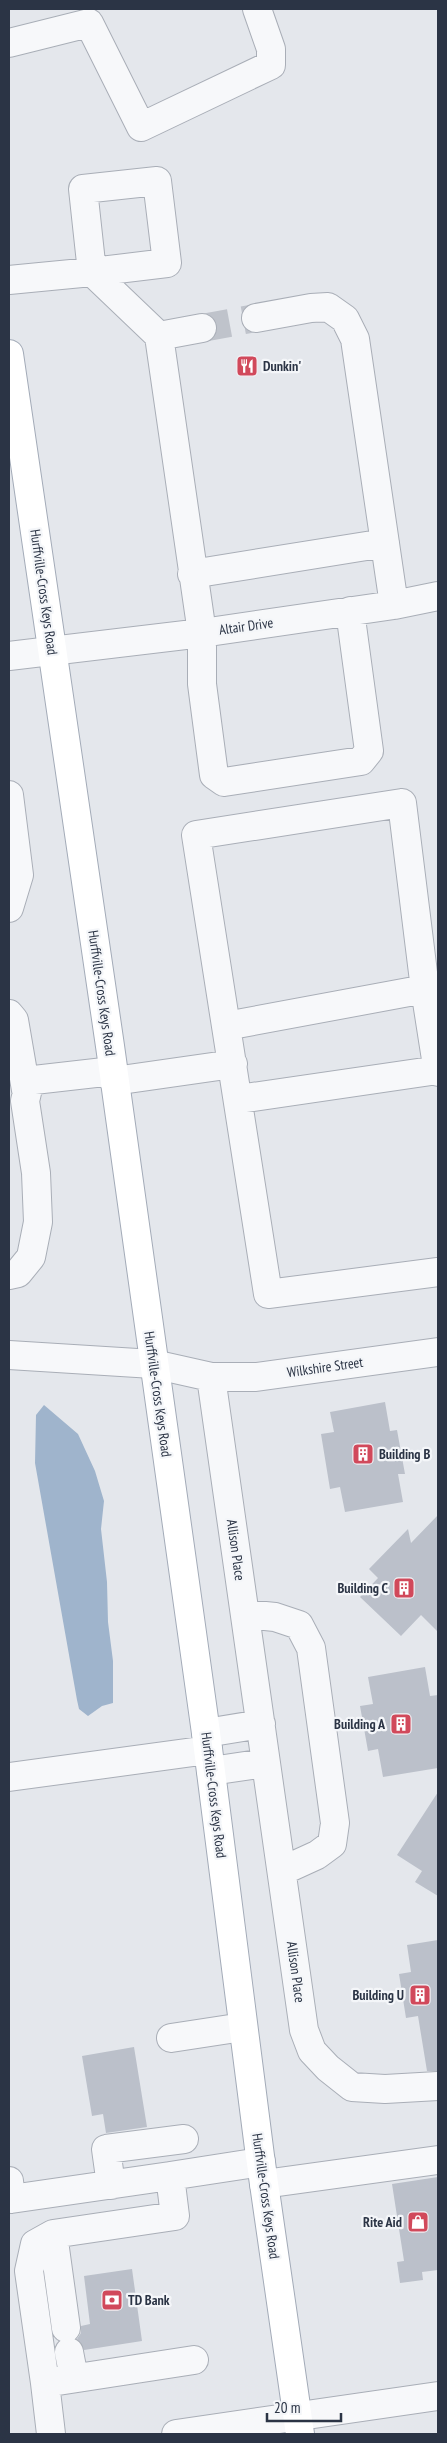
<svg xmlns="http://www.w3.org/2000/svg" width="447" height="2443" font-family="'PT Sans Narrow',sans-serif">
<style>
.water{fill:#9fb4cc}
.building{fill:#bbc0ca}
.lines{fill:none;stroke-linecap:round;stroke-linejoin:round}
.minor-tunnel{stroke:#bfc3cb;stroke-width:28;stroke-dasharray:28 14;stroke-linecap:butt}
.minor-casing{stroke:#a9aeb7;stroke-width:30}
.major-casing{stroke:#a3abb8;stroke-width:30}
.minor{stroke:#f7f8fa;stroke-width:28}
.major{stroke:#fff;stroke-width:28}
.labels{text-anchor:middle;stroke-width:4.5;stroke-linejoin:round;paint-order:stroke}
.poi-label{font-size:14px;font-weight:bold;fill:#2b3445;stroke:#f4f6f9;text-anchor:end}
.street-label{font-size:14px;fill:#2b3445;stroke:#f4f6f9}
</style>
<rect width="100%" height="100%" fill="#e4e7ec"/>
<path class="water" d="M 44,1405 L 78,1434 L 95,1471 L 104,1501 L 101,1529 L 107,1582 L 108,1622 L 113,1661 L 113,1703 L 102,1706 L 88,1716 L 79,1709 L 77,1700 L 35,1463 L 36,1415 Z"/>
<path class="building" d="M 385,1402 L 390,1431 L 397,1430 L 405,1474 L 398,1474 L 403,1502 L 345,1512 L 340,1487 L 330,1489 L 321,1434 L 334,1432 L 330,1412 Z
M 438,1515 L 438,1632 L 421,1615 L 401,1636 L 360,1597 L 378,1578 L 369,1569 L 408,1529 L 411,1543 Z
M 425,1667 L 430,1696 L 438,1695 L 438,1768 L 383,1777 L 378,1749 L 368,1751 L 360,1706 L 373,1704 L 368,1677 Z
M 438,1792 L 438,1896 L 415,1882 L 422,1871 L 397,1855 Z
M 438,1940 L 438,2071 L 427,2071 L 418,2016 L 406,2018 L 399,1974 L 411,1972 L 407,1945 Z
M 134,2047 L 147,2127 L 106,2133 L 103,2114 L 92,2116 L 82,2056 Z
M 438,2177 L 438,2270 L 422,2272 L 423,2280 L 400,2283 L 397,2262 L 404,2261 L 392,2184 Z
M 132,2269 L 142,2341 L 84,2350 L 77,2339 L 81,2333 L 81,2326 L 90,2324 L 84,2276 Z"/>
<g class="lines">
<path class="minor-tunnel" d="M 202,328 L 256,318"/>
<g class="minor-casing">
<path id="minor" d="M 9,43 L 89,23 L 141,127 L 271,65 L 271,49 L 257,9
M 157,181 L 167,263 L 92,272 L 83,189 Z
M 9,280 L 92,272 L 159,336 L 202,633 L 202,684 L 214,775 L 224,782 L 361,761 L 369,751 L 350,611
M 256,318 L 311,308 L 328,307 L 345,319 L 355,339 L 394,605
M 159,336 L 202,328
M 192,574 L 385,543
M 9,656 L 202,633 L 394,605 L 438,596
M 9,795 L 19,875 L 9,908
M 9,1014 L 14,1020 L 26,1090
M 226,1026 L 425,989
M 438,1072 L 425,989 L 402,803 L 196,835 L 268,1294 L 438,1272
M 114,1081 L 233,1064
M 239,1099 L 438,1070
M 9,1275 L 18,1273 L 31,1257 L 38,1222 L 36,1173 L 25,1101 L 29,1084 L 34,1080 L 113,1071
M 9,1355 L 153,1364 L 211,1377 L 256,1377 L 438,1352
M 211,1377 L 304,2030 L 312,2051 L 328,2068 L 352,2087 L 385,2089 L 438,2086
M 245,1614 L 275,1617 L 299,1625 L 311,1648 L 335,1823 L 332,1844 L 317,1855 L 282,1871
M 206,1733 L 261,1724
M 211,1771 L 266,1763
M 9,1777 L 208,1750
M 171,2038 L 243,2027
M 9,2181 L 11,2199 L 170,2176
M 264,2184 L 438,2160
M 111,2185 L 106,2149 L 184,2139
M 53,2234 L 66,2328
M 69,2352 L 74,2378
M 45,2383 L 29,2271 L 35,2244 L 53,2234 L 175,2216 L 170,2176 L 261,2162
M 51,2434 L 45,2383 L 194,2360
M 176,2434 L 438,2396"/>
</g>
<g class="major-casing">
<path id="major" d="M 9,354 L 110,1046 L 206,1733 L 260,2156 L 300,2434"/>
</g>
<use href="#minor" class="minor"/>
<use href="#major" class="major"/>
</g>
<defs>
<g id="restaurant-square" transform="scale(1.125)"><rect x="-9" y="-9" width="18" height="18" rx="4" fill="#d1495b" stroke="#f4f6f9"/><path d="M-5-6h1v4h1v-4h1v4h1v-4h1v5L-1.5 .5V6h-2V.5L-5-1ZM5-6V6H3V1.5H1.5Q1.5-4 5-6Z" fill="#fff"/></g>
<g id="building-square" transform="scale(1.125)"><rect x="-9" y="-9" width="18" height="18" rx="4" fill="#d1495b" stroke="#f4f6f9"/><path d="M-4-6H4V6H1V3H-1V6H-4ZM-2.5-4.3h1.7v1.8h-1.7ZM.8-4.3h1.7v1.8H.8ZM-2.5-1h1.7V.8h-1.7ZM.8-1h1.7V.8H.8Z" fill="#fff"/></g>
<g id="shop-square" transform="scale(1.125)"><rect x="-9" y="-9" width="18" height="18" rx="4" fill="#d1495b" stroke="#f4f6f9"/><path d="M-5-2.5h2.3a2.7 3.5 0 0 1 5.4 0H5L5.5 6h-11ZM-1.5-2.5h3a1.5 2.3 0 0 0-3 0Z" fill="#fff"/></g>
<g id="bank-square" transform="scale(1.125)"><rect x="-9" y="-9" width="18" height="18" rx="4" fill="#d1495b" stroke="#f4f6f9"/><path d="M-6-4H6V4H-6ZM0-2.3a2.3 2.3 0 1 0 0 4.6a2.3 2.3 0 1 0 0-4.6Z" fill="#fff"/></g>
</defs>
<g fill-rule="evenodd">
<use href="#restaurant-square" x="247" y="366"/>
<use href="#building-square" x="363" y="1454"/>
<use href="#building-square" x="404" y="1588"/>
<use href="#building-square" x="401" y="1724"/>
<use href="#building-square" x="420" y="1995"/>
<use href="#shop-square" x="418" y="2222"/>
<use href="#bank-square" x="112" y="2300"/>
</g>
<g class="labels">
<g class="poi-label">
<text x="263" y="371" text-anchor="start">Dunkin'</text>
<text x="379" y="1459" text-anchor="start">Building B</text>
<text x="388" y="1593">Building C</text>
<text x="385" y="1729">Building A</text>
<text x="404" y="2000">Building U</text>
<text x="402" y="2227">Rite Aid</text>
<text x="128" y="2305" text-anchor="start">TD Bank</text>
</g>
<g class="street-label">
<text transform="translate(44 592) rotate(82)" y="5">Hurffville-Cross Keys Road</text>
<text transform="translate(246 626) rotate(-8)" y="5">Altair Drive</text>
<text transform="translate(102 993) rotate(82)" y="5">Hurffville-Cross Keys Road</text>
<text transform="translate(325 1367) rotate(-8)" y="5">Wilkshire Street</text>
<text transform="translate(158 1394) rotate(82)" y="5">Hurffville-Cross Keys Road</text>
<text transform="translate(236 1550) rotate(82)" y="5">Allison Place</text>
<text transform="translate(214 1795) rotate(83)" y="5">Hurffville-Cross Keys Road</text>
<text transform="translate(296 1972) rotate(82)" y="5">Allison Place</text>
<text transform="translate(266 2196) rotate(82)" y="5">Hurffville-Cross Keys Road</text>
</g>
</g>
<rect width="447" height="2443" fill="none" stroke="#2b3445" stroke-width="20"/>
<path d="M267 2413v8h74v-8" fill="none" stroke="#2b3445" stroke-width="2.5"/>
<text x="274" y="2413" font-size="15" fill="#2b3445" stroke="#f4f6f9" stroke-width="4" paint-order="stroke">20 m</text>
</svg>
